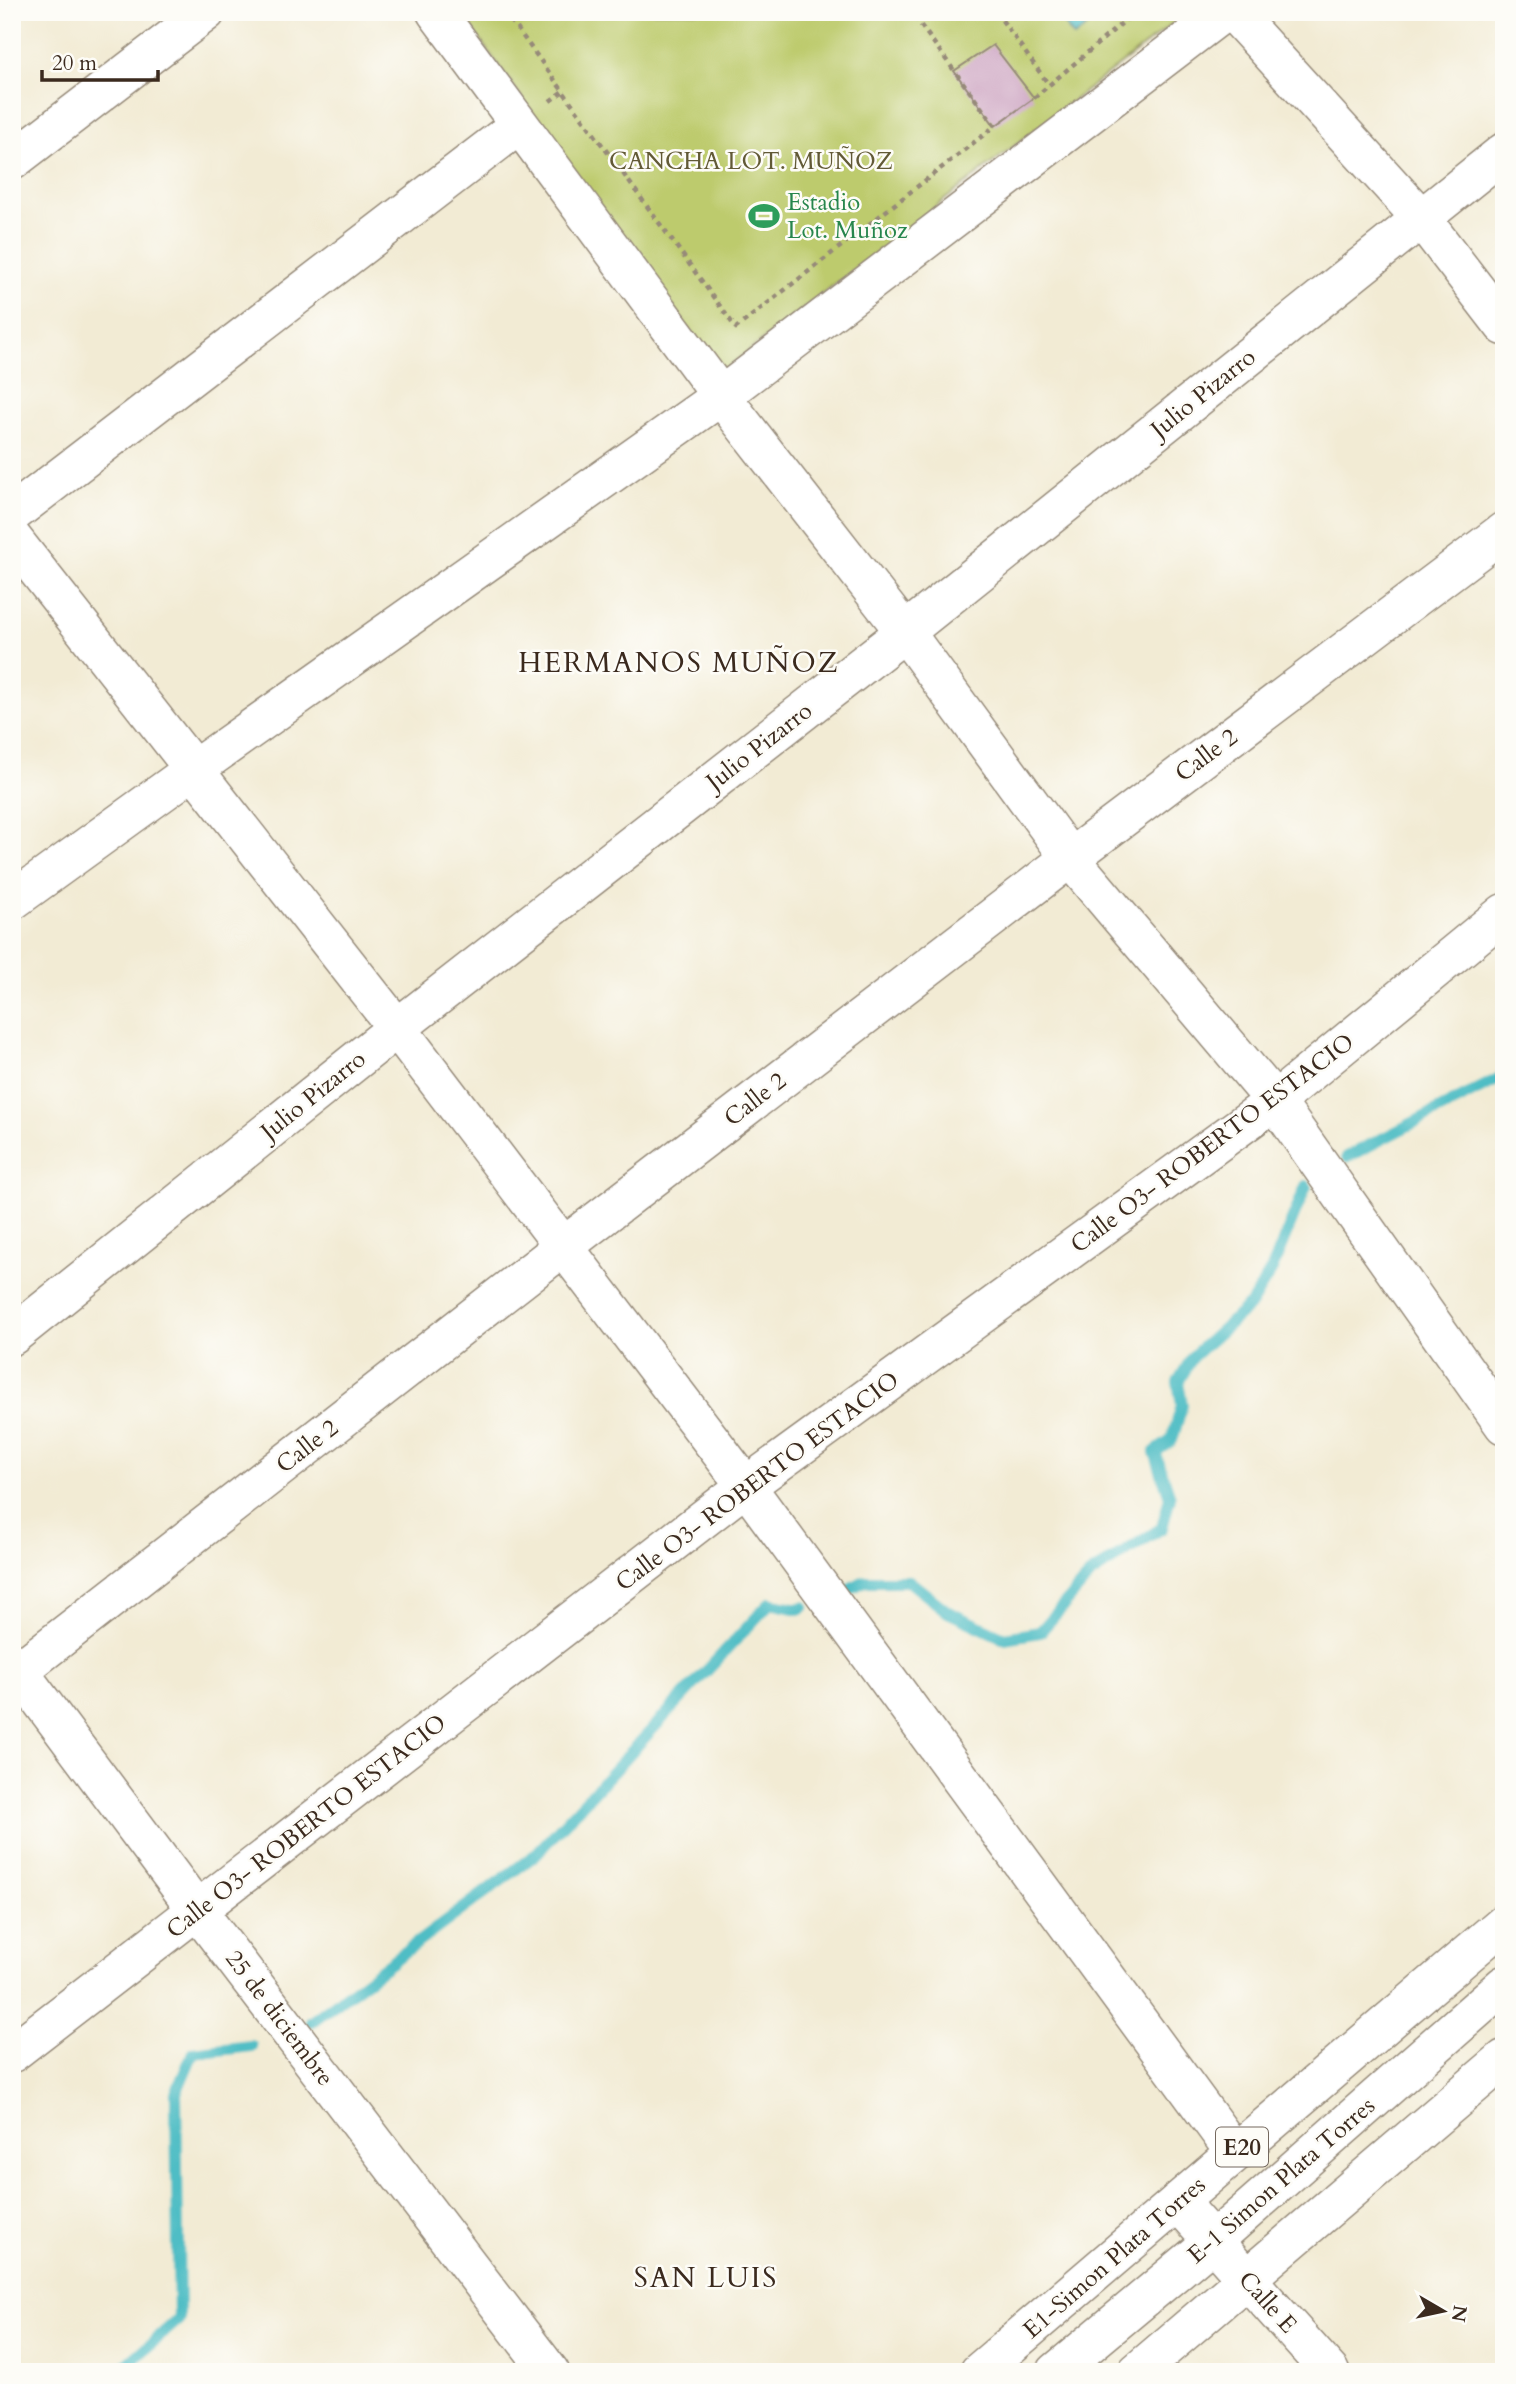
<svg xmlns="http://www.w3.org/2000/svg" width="1516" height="2384" font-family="Cardo,serif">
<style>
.green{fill:#bdcb6d;stroke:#7c7a46;stroke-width:2}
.water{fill:#4fbdc5;stroke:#457472;stroke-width:2}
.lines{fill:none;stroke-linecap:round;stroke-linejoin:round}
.stream{stroke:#4fbdc5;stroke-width:12}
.building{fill:#cda5c3}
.street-casing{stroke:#968a79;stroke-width:41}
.highway-casing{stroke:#968a79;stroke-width:41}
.path{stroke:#968a79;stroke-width:4.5;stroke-dasharray:5 5;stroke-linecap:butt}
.street{stroke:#fff;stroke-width:38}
.highway{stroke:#fff;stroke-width:38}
.labels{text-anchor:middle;stroke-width:5;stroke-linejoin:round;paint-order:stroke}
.shield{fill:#fdfcf7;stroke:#75695f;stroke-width:2}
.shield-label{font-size:23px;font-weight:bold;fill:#3b2a1e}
.park-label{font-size:24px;fill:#625a36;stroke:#fdfcf7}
.leisure-label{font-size:24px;fill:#27864d;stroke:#fdfcf7;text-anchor:start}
.street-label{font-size:24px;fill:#3b2a1e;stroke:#fdfcf7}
.quarter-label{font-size:28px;letter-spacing:2px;fill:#3b2a1e;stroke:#fdfcf7}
</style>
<rect width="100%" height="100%" fill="#fdfcf7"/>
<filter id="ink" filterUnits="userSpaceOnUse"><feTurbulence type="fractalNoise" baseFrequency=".0143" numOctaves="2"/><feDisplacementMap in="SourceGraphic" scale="14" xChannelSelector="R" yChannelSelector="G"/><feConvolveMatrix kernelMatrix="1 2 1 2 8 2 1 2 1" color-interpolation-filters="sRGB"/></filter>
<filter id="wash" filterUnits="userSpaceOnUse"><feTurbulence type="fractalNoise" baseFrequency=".00686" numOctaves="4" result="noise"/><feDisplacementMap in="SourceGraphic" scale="28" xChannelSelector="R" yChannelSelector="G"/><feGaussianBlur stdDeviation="1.57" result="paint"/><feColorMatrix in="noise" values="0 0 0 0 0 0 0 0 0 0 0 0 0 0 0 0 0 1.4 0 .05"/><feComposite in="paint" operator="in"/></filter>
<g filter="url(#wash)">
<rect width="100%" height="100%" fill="#f2ebd4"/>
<path class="green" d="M 460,12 L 1188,12 L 720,373 Z"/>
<path class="water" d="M 1055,12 L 1105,12 L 1074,37 Z"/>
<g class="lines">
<path class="stream" d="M 1347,1157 L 1504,1076
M 851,1588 L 865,1581 L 909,1581 L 948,1612 L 1004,1638 L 1040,1632 L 1091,1574 L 1162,1528 L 1170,1497 L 1155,1452 L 1172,1440 L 1182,1405 L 1178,1382 L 1193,1356 L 1251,1304 L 1272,1269 L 1306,1186
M 311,2022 L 535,1855 L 770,1603 L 798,1609 L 803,1607
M 119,2372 L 179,2319 L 176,2093 L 193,2053 L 251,2046"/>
</g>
<g id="blocks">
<path class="building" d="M 993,45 L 1034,98 L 995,126 L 954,71 Z"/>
</g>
</g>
<g filter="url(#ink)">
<use href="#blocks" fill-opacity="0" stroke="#968a79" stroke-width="2"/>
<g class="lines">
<g class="street-casing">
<path id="street" d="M 436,12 L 721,396 L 905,632 L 1070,858 L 1275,1101 L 1504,1425
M 1233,12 L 1421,218 L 1504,326
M 12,161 L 206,12
M 12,514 L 519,125
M 12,538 L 397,1028 L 746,1486 L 1235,2153
M 12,901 L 193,770 L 721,396 L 1224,12
M 12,1336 L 397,1028 L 905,632 L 1504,152
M 12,1662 L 197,1910 L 550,2372
M 12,1676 L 563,1247 L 1070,858 L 1504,531
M 12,2053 L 746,1486 L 1275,1101 L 1504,913
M 1178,2202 L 1330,2372
M 1137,2372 L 1504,2059"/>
</g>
<g class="highway-casing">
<path id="highway" d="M 979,2372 L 1504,1923
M 1056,2372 L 1213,2241 L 1504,1985"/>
</g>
<path class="path" d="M 505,12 L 736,328 L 995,126 L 911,12
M 996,12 L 1049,85
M 1034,98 L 1135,12
M 550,101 L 563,91"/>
<use href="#street" class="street"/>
<use href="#highway" class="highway"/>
</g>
</g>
<defs>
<g id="stadium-bare" transform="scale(2.415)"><path d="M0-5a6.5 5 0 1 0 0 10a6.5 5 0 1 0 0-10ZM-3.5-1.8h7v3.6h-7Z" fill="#2e9e5b" stroke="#fdfcf7" stroke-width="2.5" paint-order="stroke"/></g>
</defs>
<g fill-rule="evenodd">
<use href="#stadium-bare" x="764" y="216"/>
</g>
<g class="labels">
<rect class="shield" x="1216" y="2127.5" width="52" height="39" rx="5"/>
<g class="shield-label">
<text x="1242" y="2155">E20</text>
</g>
<g class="park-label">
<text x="751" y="169">CANCHA LOT. MUÑOZ</text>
</g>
<g class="leisure-label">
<text x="787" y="210">Estadio<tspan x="787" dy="28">Lot. Muñoz</tspan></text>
</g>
<g class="street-label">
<text transform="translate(1203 393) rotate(-39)" y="8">Julio Pizarro</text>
<text transform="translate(759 746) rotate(-38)" y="8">Julio Pizarro</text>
<text transform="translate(1206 755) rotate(-37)" y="8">Calle 2</text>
<text transform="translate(313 1095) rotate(-39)" y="8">Julio Pizarro</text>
<text transform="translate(755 1099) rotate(-38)" y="8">Calle 2</text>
<text transform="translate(1212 1143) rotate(-37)" y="8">Calle O3- ROBERTO ESTACIO</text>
<text transform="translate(307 1446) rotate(-38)" y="8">Calle 2</text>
<text transform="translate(757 1481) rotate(-37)" y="8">Calle O3- ROBERTO ESTACIO</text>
<text transform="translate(306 1826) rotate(-38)" y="8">Calle O3- ROBERTO ESTACIO</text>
<text transform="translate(280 2018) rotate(53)" y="8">25 de diciembre</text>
<text transform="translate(1281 2180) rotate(-41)" y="8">E-1 Simon Plata Torres</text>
<text transform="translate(1114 2257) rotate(-41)" y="8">E1-Simon Plata Torres</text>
<text transform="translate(1268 2302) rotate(48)" y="8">Calle E</text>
</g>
<g class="quarter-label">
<text x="679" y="672">HERMANOS MUÑOZ</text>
<text x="706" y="2287">SAN LUIS</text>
</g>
</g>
<rect width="1516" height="2384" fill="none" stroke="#fdfcf7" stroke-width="42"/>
<g transform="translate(1443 2311) rotate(99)" stroke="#fdfcf7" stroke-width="5" paint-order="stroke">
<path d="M0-5L12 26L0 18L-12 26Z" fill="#3b2a1e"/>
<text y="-10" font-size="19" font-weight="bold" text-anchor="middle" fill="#3b2a1e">N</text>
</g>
<path d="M42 70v10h116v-10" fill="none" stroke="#3b2a1e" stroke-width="3.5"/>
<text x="52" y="70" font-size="21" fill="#3b2a1e" stroke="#fdfcf7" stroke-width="5" paint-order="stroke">20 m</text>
</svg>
